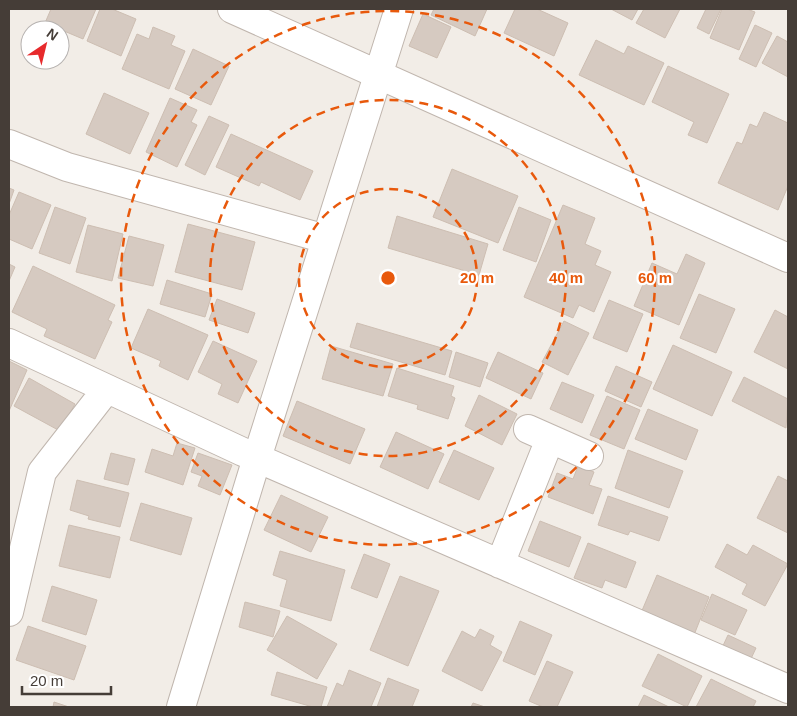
<svg xmlns="http://www.w3.org/2000/svg" width="797" height="716" font-family="Arial,sans-serif">
<style>
.building{fill:#d6cac1;stroke:#cdbeb2}
.lines{fill:none;stroke-linecap:round;stroke-linejoin:round}
.minor-casing{stroke:#c0b6ae;stroke-width:30}
.minor{stroke:#fff;stroke-width:28}
.ring{fill:none;stroke:#e8590c;stroke-width:2.5;stroke-dasharray:9 6}
.centre{fill:#e8590c;stroke:#fff;stroke-width:2.5}
.ring-label{font-size:15px;text-anchor:middle;font-weight:bold;fill:#e8590c;stroke:#fff;stroke-width:4.5;stroke-linejoin:round;paint-order:stroke}
</style>
<rect width="100%" height="100%" fill="#f2ede7"/>
<path class="building" d="M 51,9 L 96,9 L 83,39 L 45,23 Z
M 100,9 L 112,9 L 136,19 L 121,56 L 87,41 Z
M 434,9 L 487,9 L 475,36 L 431,15 Z
M 515,9 L 537,9 L 568,23 L 554,56 L 504,33 Z
M 611,9 L 638,9 L 632,20 Z
M 644,9 L 680,9 L 665,38 L 636,23 Z
M 706,9 L 721,9 L 709,34 L 697,28 Z
M 722,9 L 747,9 L 755,12 L 739,50 L 710,38 Z
M 423,14 L 451,27 L 437,58 L 409,46 Z
M 755,25 L 772,33 L 756,67 L 739,59 Z
M 153,27 L 175,36 L 171,45 L 185,51 L 169,89 L 122,69 L 137,34 L 149,39 Z
M 777,36 L 788,42 L 788,77 L 762,63 Z
M 596,40 L 624,54 L 628,46 L 664,63 L 644,105 L 579,75 Z
M 193,49 L 229,66 L 211,105 L 175,89 Z
M 668,66 L 729,94 L 707,143 L 688,135 L 694,122 L 652,102 Z
M 104,93 L 149,113 L 130,154 L 86,134 Z
M 170,98 L 197,110 L 191,122 L 197,125 L 177,167 L 146,152 Z
M 764,112 L 788,123 L 788,186 L 778,210 L 718,183 L 737,142 L 742,144 L 750,124 L 757,127 Z
M 209,116 L 229,125 L 205,175 L 185,165 Z
M 231,134 L 313,171 L 300,200 L 261,182 L 259,186 L 216,167 Z
M 452,169 L 518,196 L 498,243 L 433,217 Z
M 9,188 L 14,190 L 9,204 Z
M 19,192 L 51,205 L 32,249 L 9,239 L 9,215 Z
M 563,205 L 595,218 L 585,244 L 601,251 L 595,265 L 611,272 L 594,312 L 579,305 L 573,318 L 524,297 Z
M 55,207 L 86,218 L 70,264 L 39,253 Z
M 519,207 L 551,220 L 536,262 L 503,250 Z
M 397,216 L 488,244 L 479,275 L 388,248 Z
M 188,224 L 255,242 L 242,290 L 175,272 Z
M 88,225 L 123,234 L 112,281 L 76,272 Z
M 129,236 L 164,245 L 153,286 L 118,278 Z
M 686,254 L 705,263 L 679,325 L 634,306 L 652,263 L 677,274 Z
M 9,264 L 15,267 L 9,281 Z
M 33,266 L 115,305 L 108,320 L 112,322 L 95,359 L 44,336 L 47,329 L 12,312 Z
M 167,280 L 212,294 L 205,317 L 160,304 Z
M 699,294 L 735,309 L 716,353 L 680,338 Z
M 217,299 L 255,313 L 248,333 L 209,320 Z
M 609,300 L 643,314 L 627,352 L 593,338 Z
M 148,309 L 208,335 L 188,380 L 159,366 L 161,361 L 131,348 Z
M 775,310 L 788,317 L 788,369 L 754,352 Z
M 564,321 L 589,333 L 568,375 L 542,362 Z
M 357,323 L 452,351 L 445,375 L 350,347 Z
M 213,341 L 257,361 L 238,403 L 218,394 L 222,384 L 198,372 Z
M 673,345 L 732,372 L 712,416 L 653,389 Z
M 331,346 L 393,364 L 383,396 L 322,379 Z
M 456,352 L 488,363 L 480,387 L 449,377 Z
M 498,352 L 543,373 L 531,399 L 486,378 Z
M 9,361 L 27,370 L 9,411 Z
M 616,366 L 652,382 L 641,407 L 605,391 Z
M 397,368 L 454,386 L 451,396 L 455,398 L 448,419 L 417,409 L 418,405 L 388,396 Z
M 744,377 L 788,399 L 786,428 L 732,401 Z
M 29,378 L 75,404 L 60,431 L 14,406 Z
M 562,382 L 594,395 L 582,423 L 550,409 Z
M 479,395 L 517,414 L 502,445 L 465,426 Z
M 607,396 L 640,410 L 624,449 L 590,435 Z
M 297,401 L 365,429 L 350,464 L 283,436 Z
M 648,409 L 698,430 L 686,460 L 635,439 Z
M 396,432 L 444,454 L 428,489 L 380,467 Z
M 177,443 L 195,448 L 183,485 L 145,472 L 152,449 L 173,456 Z
M 454,450 L 494,468 L 479,500 L 439,482 Z
M 628,450 L 683,471 L 669,508 L 615,488 Z
M 111,453 L 135,459 L 128,485 L 104,479 Z
M 198,453 L 232,465 L 220,495 L 198,486 L 202,476 L 191,472 Z
M 578,466 L 594,472 L 589,485 L 602,489 L 593,514 L 548,497 L 557,473 L 573,479 Z
M 778,476 L 788,481 L 788,533 L 757,518 Z
M 77,480 L 129,493 L 120,527 L 88,519 L 89,516 L 70,510 Z
M 281,495 L 328,517 L 311,552 L 264,530 Z
M 608,496 L 668,517 L 659,541 L 630,531 L 628,535 L 598,525 Z
M 141,503 L 192,518 L 181,555 L 130,540 Z
M 540,521 L 581,537 L 569,567 L 528,551 Z
M 69,525 L 120,537 L 110,578 L 59,566 Z
M 588,543 L 636,562 L 626,588 L 605,580 L 602,588 L 574,578 Z
M 727,544 L 747,555 L 753,545 L 788,564 L 765,606 L 742,594 L 747,584 L 715,567 Z
M 280,551 L 345,570 L 331,621 L 280,606 L 287,580 L 273,575 Z
M 364,554 L 390,564 L 377,598 L 351,588 Z
M 657,575 L 709,597 L 694,635 L 641,613 Z
M 400,576 L 439,591 L 408,666 L 370,650 Z
M 52,586 L 97,600 L 86,635 L 42,621 Z
M 712,594 L 747,610 L 735,635 L 701,620 Z
M 245,602 L 280,611 L 273,637 L 239,627 Z
M 287,616 L 337,644 L 317,679 L 267,650 Z
M 520,621 L 552,635 L 535,675 L 503,661 Z
M 28,626 L 86,646 L 74,680 L 16,660 Z
M 480,629 L 494,636 L 490,645 L 502,652 L 482,691 L 442,671 L 462,631 L 475,638 Z
M 728,635 L 756,648 L 749,663 L 721,650 Z
M 658,654 L 702,676 L 687,707 L 642,686 Z
M 547,661 L 573,672 L 557,707 L 543,707 L 529,701 Z
M 349,670 L 381,683 L 371,707 L 327,707 L 337,683 L 343,686 Z
M 277,672 L 327,687 L 321,707 L 313,707 L 271,695 Z
M 388,678 L 419,690 L 412,707 L 377,707 Z
M 711,679 L 756,701 L 753,707 L 696,707 Z
M 644,695 L 669,707 L 638,707 Z
M 54,702 L 69,707 L 53,707 Z
M 473,703 L 485,707 L 471,707 Z"/>
<g class="lines">
<g class="minor-casing">
<path id="minor" d="M 232,9 L 788,258
M 9,144 L 67,167 L 326,239
M 9,343 L 243,452 L 788,689
M 528,429 L 589,456
M 500,564 L 550,439
M 9,612 L 42,472 L 106,390
M 181,707 L 257,458 L 399,9"/>
</g>
<use href="#minor" class="minor"/>
</g>
<g class="ring">
<circle cx="388" cy="278" r="89"/>
<circle cx="388" cy="278" r="178"/>
<circle cx="388" cy="278" r="267"/>
</g>
<circle cx="388" cy="278" r="8" class="centre"/>
<g class="ring-label">
<text x="477" y="283">20 m</text>
<text x="566" y="283">40 m</text>
<text x="655" y="283">60 m</text>
</g>
<rect width="797" height="716" fill="none" stroke="#453d37" stroke-width="20"/>
<g transform="translate(45 45) rotate(35)"><circle r="24" fill="#ffffff" stroke="#b5b1af"/>
<path d="M0-4L9 19L0 12L-9 19Z" fill="#e72a2c"/>
<text y="-8" font-size="14" font-weight="bold" text-anchor="middle" fill="#453d37">N</text>
</g>
<path d="M22 686v8h89v-8" fill="none" stroke="#453d37" stroke-width="2.5"/>
<text x="30" y="686" font-size="15" fill="#453d37" stroke="#ffffff" stroke-width="4" paint-order="stroke">20 m</text>
</svg>
